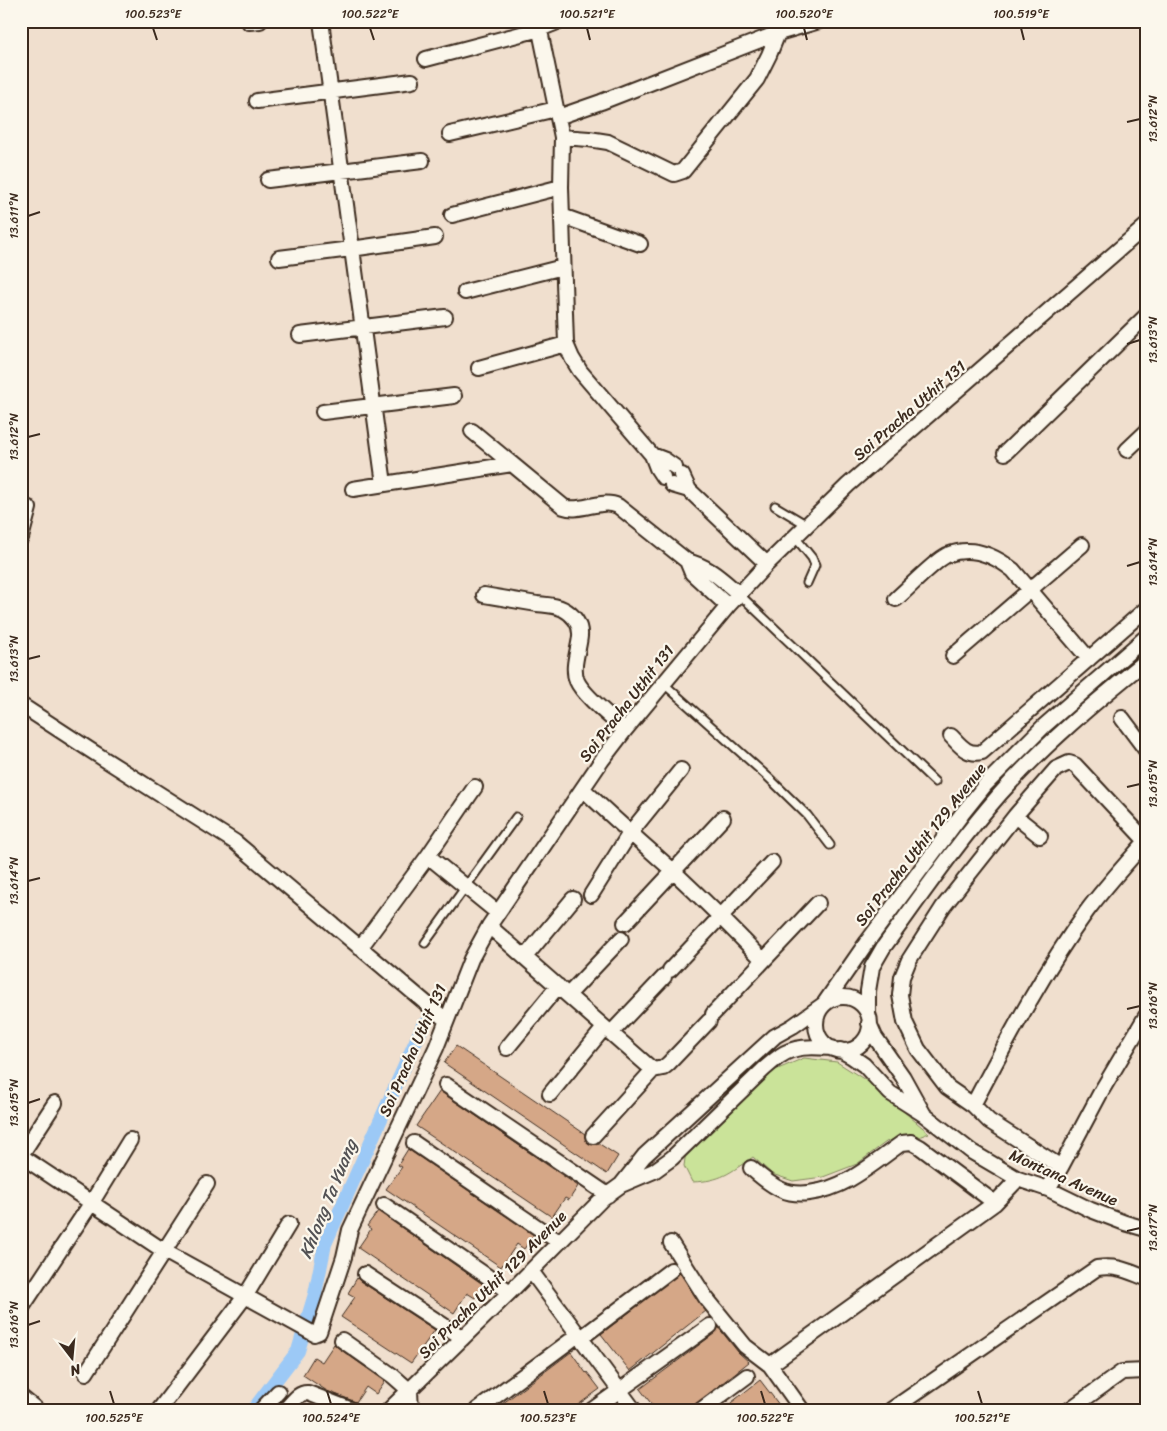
<svg xmlns="http://www.w3.org/2000/svg" width="1167" height="1431" font-family="Sriracha,sans-serif">
<style>
.green{fill:#cae399;stroke:#82865c}
.lines{fill:none;stroke-linecap:round;stroke-linejoin:round}
.canal{stroke:#9cc9f6;stroke-width:14}
.building{fill:#d5a787;stroke:#3b2a1e}
.lane-casing{stroke:#3b2a1e;stroke-width:11}
.street-casing{stroke:#3b2a1e;stroke-width:18}
.lane{stroke:#fbf7ec;stroke-width:7}
.street{stroke:#fbf7ec;stroke-width:14}
.ticks{fill:none;stroke:#3b2a1e;stroke-width:2}
.labels{text-anchor:middle;stroke-width:4.5;stroke-linejoin:round;paint-order:stroke}
.street-label{font-size:16px;fill:#3b2a1e;stroke:#fbf7ec}
.water-label{font-size:18px;font-style:italic;fill:#535254;stroke:#fbf7ec}
.neatline{fill:none;stroke:#3b2a1e;stroke-width:2}
.ticks-label{font-size:12px;text-anchor:middle;fill:#3b2a1e}
</style>
<rect width="100%" height="100%" fill="#f0dfce"/>
<filter id="ink" filterUnits="userSpaceOnUse"><feTurbulence type="fractalNoise" baseFrequency=".02" numOctaves="2"/><feDisplacementMap in="SourceGraphic" scale="10" xChannelSelector="R" yChannelSelector="G"/><feConvolveMatrix kernelMatrix="1 2 1 2 8 2 1 2 1" color-interpolation-filters="sRGB"/></filter>
<g filter="url(#ink)">
<path class="green" d="M 804,1058 L 837,1062 L 870,1083 L 929,1133 L 916,1138 L 898,1138 L 886,1142 L 857,1164 L 823,1177 L 793,1181 L 772,1174 L 753,1157 C 729,1173 722,1181 692,1182 L 684,1166 L 686,1151 L 773,1071 Z"/>
<g class="lines">
<path class="canal" d="M 253,1410 L 298,1351 L 315,1294 L 325,1244 L 423,1025"/>
</g>
<path class="building" d="M 456,1046 L 585,1134 L 585,1138 L 588,1143 L 592,1145 L 598,1143 L 618,1156 L 607,1174 L 444,1063 Z
M 440,1091 L 578,1186 L 569,1200 L 565,1198 L 552,1217 L 416,1126 Z
M 408,1149 L 534,1235 L 524,1249 L 517,1244 L 501,1267 L 386,1189 L 402,1167 L 398,1165 Z
M 378,1211 L 484,1285 L 475,1298 L 467,1293 L 454,1313 L 358,1248 L 371,1229 L 367,1226 Z
M 680,1273 L 706,1311 L 630,1371 L 601,1334 Z
M 357,1278 L 360,1281 L 435,1330 L 411,1363 L 341,1317 L 355,1297 L 348,1293 Z
M 718,1327 L 738,1352 L 749,1362 L 688,1410 L 656,1410 L 640,1389 L 715,1333 Z
M 334,1344 L 337,1347 L 385,1381 L 376,1394 L 366,1387 L 356,1402 L 327,1391 L 303,1375 L 314,1357 L 322,1362 Z
M 571,1352 L 586,1373 L 587,1372 L 600,1389 L 571,1410 L 494,1410 Z
M 760,1380 L 783,1410 L 722,1410 Z"/>
<g class="lines">
<g class="lane-casing">
<path id="lane" d="M 775,506 L 807,525
M 795,537 L 812,558 L 815,565 L 807,583
M 739,594 L 935,782
M 663,683 L 768,777 L 807,815 L 830,845
M 425,943 L 516,817"/>
</g>
<g class="street-casing">
<path id="street" d="M 321,21 L 384,484
M 538,21 L 562,137 L 561,187 L 566,344 L 572,358 L 580,371 L 652,455 L 657,468 L 663,477
M 249,22 L 260,21
M 426,59 L 540,29 L 560,21
M 257,101 L 412,81
M 558,117 L 601,102 L 778,33 L 819,21
M 450,134 L 556,109
M 562,137 L 589,139 L 608,142 L 674,174 L 683,171 L 757,79 L 769,55 L 778,33
M 268,180 L 422,161
M 452,215 L 561,187
M 562,216 L 640,244
M 279,258 L 351,249 L 435,237
M 465,292 L 563,267
M 300,335 L 445,317
M 479,368 L 566,344
M 323,412 L 454,396
M 472,431 L 564,507 C 581,513 601,498 618,506 L 687,561 C 710,567 721,579 739,594
M 1127,450 L 1146,432
M 1005,453 L 1146,316
M 652,455 L 665,460 L 675,467
M 682,475 L 689,490 L 767,564
M 672,485 L 689,490
M 353,489 L 512,464
M 21,538 L 29,508
M 687,561 L 692,573 L 728,606
M 484,595 C 501,598 519,601 537,604 C 545,605 555,605 563,609 C 573,614 581,624 580,636 C 579,650 571,667 577,681 C 583,695 612,718 625,730
M 896,599 C 909,588 933,562 947,555 C 971,545 994,555 1013,570 L 1089,659
M 953,656 L 1082,545
M 21,705 L 90,750 L 235,842 L 446,1020
M 1122,718 L 1146,750
M 951,736 C 960,745 967,756 982,752 L 1146,609
M 583,789 C 612,817 643,844 673,871 C 704,900 734,930 763,960
M 1015,816 L 1040,836
M 428,856 L 498,913
M 591,895 L 630,833 L 681,770
M 625,923 L 723,818
M 489,926 L 653,1070
M 360,948 L 428,856 L 475,787
M 525,957 L 573,899
M 670,970 L 772,862
M 568,995 L 621,939
M816 1024a27 27 0 1 1 54 0a27 27 0 1 1-54 0Z
M 713,1014 L 818,903
M 868,1014 L 868,991 L 872,967 L 883,948 C 921,896 958,842 1000,794 C 1044,745 1095,702 1146,661
M 869,1023 L 875,1037 L 903,1077 L 923,1113
M 611,1033 L 664,977
M 507,1048 L 558,986
M 840,1050 L 851,1056 L 864,1065 L 890,1093 L 923,1114 L 972,1152 L 1018,1179 L 1048,1189 L 1091,1210 L 1125,1223 L 1146,1229
M 446,1085 L 608,1195
M 550,1094 L 604,1028
M 973,1105 C 1008,1039 1043,972 1087,911 C 1105,887 1126,864 1146,841 L 1075,765 L 1069,763 L 1056,769 L 1015,816 L 943,907 L 909,960 L 902,977 L 900,995 L 905,1022 L 918,1049 L 947,1087 L 973,1105 L 989,1121 L 1061,1167
M 593,1136 L 653,1070 L 663,1068 L 668,1064 L 709,1021
M 414,1143 L 559,1242
M 21,1155 L 55,1103
M 21,1156 L 164,1251 L 314,1334 L 319,1332 L 344,1257 L 350,1230 L 436,1048 L 471,959 L 489,926 L 602,760 L 625,730 L 728,606 L 767,564 L 848,485 L 1146,226
M 751,1168 C 760,1176 770,1185 782,1190 C 791,1194 800,1194 809,1193 C 847,1188 872,1164 902,1143 L 911,1142 L 920,1147 L 995,1203
M 621,1185 L 644,1156 L 775,1036 L 793,1026 L 824,1004 L 867,942 L 962,814 L 986,784 L 1044,726 L 1146,637
M 1048,1189 L 1061,1167 L 1102,1090 L 1146,1016
M 384,1205 L 510,1292
M 671,1243 L 706,1298 L 745,1346 L 770,1365
M 531,1271 L 634,1410
M 365,1274 L 463,1338
M 21,1309 L 92,1202 L 130,1140
M 581,1338 L 671,1270
M 342,1340 L 393,1376 L 410,1391 L 411,1410
M 86,1373 L 207,1184
M 21,1397 L 37,1410
M 159,1410 L 246,1295 L 289,1224
M 261,1410 L 278,1392
M 285,1410 C 292,1403 298,1392 308,1393 L 352,1410
M 389,1410 L 514,1288 L 603,1198 L 621,1185 L 654,1171 L 672,1158 L 764,1069 C 769,1065 774,1060 780,1056 C 795,1045 814,1047 832,1048
M 477,1410 L 578,1335
M 592,1410 L 710,1326
M 701,1410 L 747,1376
M 802,1410 L 770,1365 L 995,1203 L 1018,1179
M 891,1410 L 1097,1268 C 1117,1265 1127,1271 1146,1278
M 1069,1410 L 1122,1372 L 1146,1371"/>
</g>
<use href="#lane" class="lane"/>
<use href="#street" class="street"/>
</g>
</g>
<path class="ticks" d="M 153,28 L 157,40M 370,28 L 374,40M 587,28 L 590,40M 804,28 L 807,40M 1021,28 L 1024,40M 1127,122 L 1140,119M 28,216 L 40,212M 1127,344 L 1140,340M 28,437 L 40,434M 1127,566 L 1140,562M 28,659 L 40,656M 1127,787 L 1140,784M 28,881 L 40,878M 1127,1009 L 1140,1006M 28,1103 L 40,1099M 1127,1231 L 1140,1228M 28,1325 L 40,1321M 110,1391 L 114,1404M 327,1391 L 331,1404M 544,1391 L 548,1404M 761,1391 L 765,1404M 978,1391 L 982,1404"/>
<g class="labels">
<g class="street-label">
<text transform="translate(909 410) rotate(-41)" y="6">Soi Pracha Uthit 131</text>
<text transform="translate(626 703) rotate(-52)" y="6">Soi Pracha Uthit 131</text>
<text transform="translate(920 844) rotate(-52)" y="6">Soi Pracha Uthit 129 Avenue</text>
<text transform="translate(412 1050) rotate(-66)" y="6">Soi Pracha Uthit 131</text>
<text transform="translate(1064 1177) rotate(24)" y="6">Montana Avenue</text>
<text transform="translate(492 1284) rotate(-45)" y="6">Soi Pracha Uthit 129 Avenue</text>
</g>
<g class="water-label">
<text transform="translate(328 1199) rotate(-68)" y="6">Khlong Ta Yuang</text>
</g>
</g>
<rect width="1167" height="1431" fill="none" stroke="#fbf7ec" stroke-width="55"/>
<g transform="translate(72 1358) rotate(164)" stroke="#fbf7ec" stroke-width="4" paint-order="stroke">
<path d="M0-4L9 19L0 12L-9 19Z" fill="#3b2a1e"/>
<text y="-8" font-size="14" font-weight="bold" text-anchor="middle" fill="#3b2a1e">N</text>
</g>
<rect x="28" y="28" width="1112" height="1376" class="neatline"/>
<g class="ticks-label">
<text x="153" y="18">100.523°E</text>
<text x="370" y="18">100.522°E</text>
<text x="587" y="18">100.521°E</text>
<text x="804" y="18">100.520°E</text>
<text x="1021" y="18">100.519°E</text>
<text transform="translate(1153 119) rotate(-90)" y="4">13.612°N</text>
<text transform="translate(14 216) rotate(-90)" y="4">13.611°N</text>
<text transform="translate(1153 340) rotate(-90)" y="4">13.613°N</text>
<text transform="translate(14 437) rotate(-90)" y="4">13.612°N</text>
<text transform="translate(1153 562) rotate(-90)" y="4">13.614°N</text>
<text transform="translate(14 659) rotate(-90)" y="4">13.613°N</text>
<text transform="translate(1153 784) rotate(-90)" y="4">13.615°N</text>
<text transform="translate(14 881) rotate(-90)" y="4">13.614°N</text>
<text transform="translate(1153 1006) rotate(-90)" y="4">13.616°N</text>
<text transform="translate(14 1103) rotate(-90)" y="4">13.615°N</text>
<text transform="translate(1153 1228) rotate(-90)" y="4">13.617°N</text>
<text transform="translate(14 1325) rotate(-90)" y="4">13.616°N</text>
<text x="114" y="1422">100.525°E</text>
<text x="331" y="1422">100.524°E</text>
<text x="548" y="1422">100.523°E</text>
<text x="765" y="1422">100.522°E</text>
<text x="982" y="1422">100.521°E</text>
</g>
</svg>
